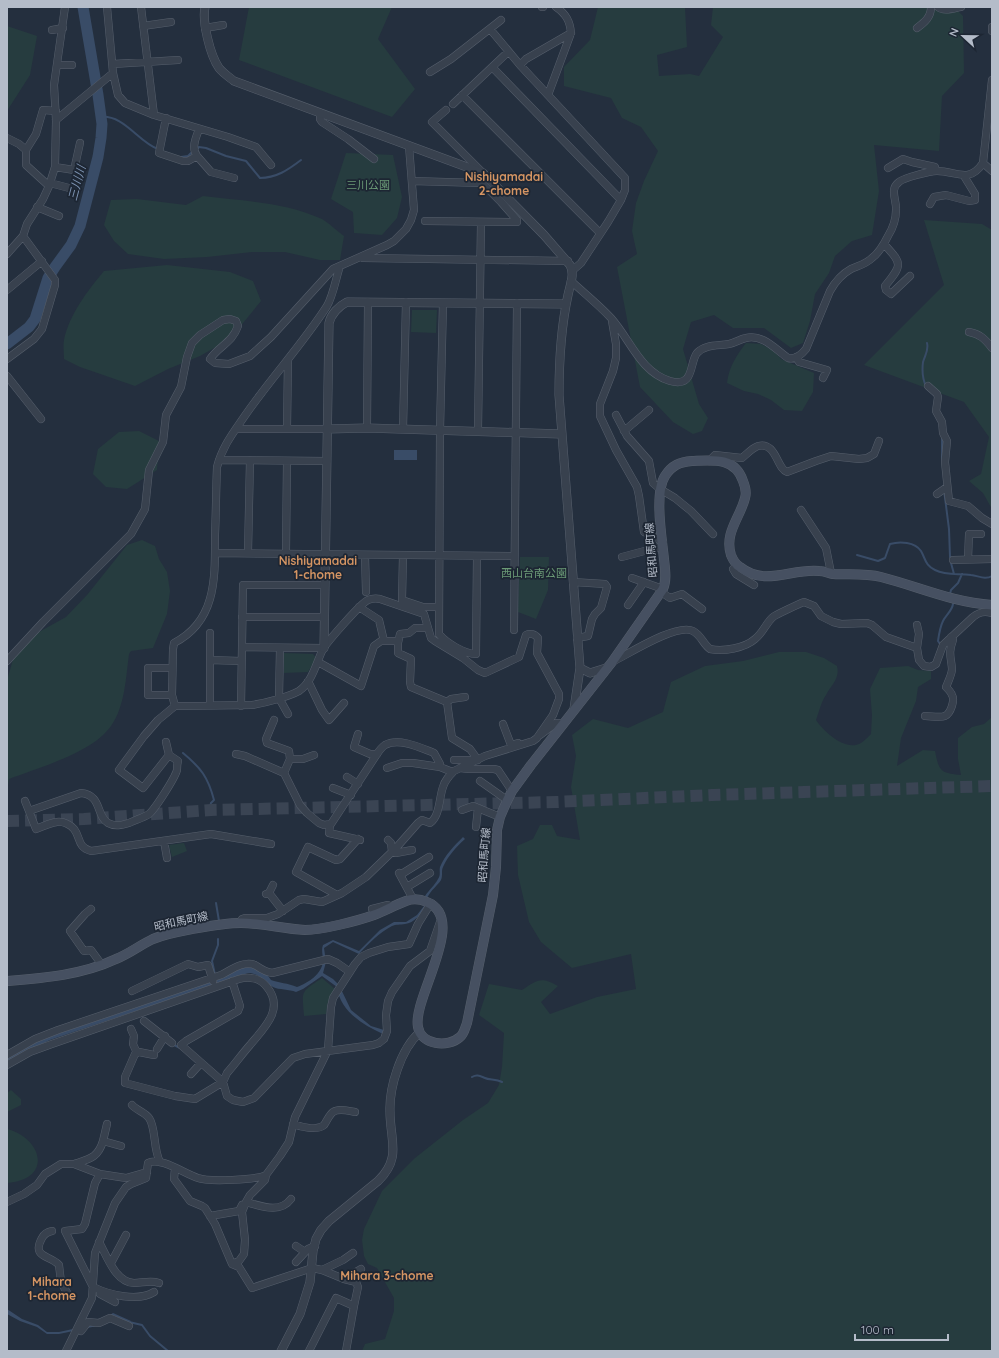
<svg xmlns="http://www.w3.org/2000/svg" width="999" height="1358" font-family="Quicksand,'Noto Sans JP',sans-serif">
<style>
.green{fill:#263c3f}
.water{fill:#394c67}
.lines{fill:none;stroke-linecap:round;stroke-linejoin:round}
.stream{stroke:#394c67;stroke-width:2}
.river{stroke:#394c67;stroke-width:11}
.motorway-tunnel{stroke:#3a4453;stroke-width:12;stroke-dasharray:12 6;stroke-linecap:butt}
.minor-casing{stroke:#565f6c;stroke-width:8}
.tertiary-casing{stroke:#565f6c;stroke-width:9}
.secondary-casing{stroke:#565f6c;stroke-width:10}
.minor{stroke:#38414e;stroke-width:7}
.tertiary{stroke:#38414e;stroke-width:8}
.secondary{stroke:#465061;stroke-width:9}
.labels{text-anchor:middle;stroke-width:3.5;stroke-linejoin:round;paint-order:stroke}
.park-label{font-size:11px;fill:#6b9a76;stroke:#1d2633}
.street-label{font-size:11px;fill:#b4bcc9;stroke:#1d2633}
.neighbourhood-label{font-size:12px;font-weight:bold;fill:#d59563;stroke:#1d2633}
.water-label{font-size:12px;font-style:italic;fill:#7c92b1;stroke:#1d2633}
</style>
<rect width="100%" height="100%" fill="#242f3e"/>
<path class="green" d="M 249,7 L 392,7 L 378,39 L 415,89 L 392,117 L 239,60 Z
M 598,7 L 685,7 L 687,47 L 657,55 L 659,76 L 690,74 L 699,76 L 723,37 L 711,25 L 713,7 L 954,7 L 963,16 L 964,73 L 942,96 L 939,151 L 874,145 L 879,191 L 872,235 L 852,241 L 835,256 L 829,273 L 815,294 L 810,321 L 803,343 L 791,348 L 764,328 L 733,328 L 714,315 L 691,322 L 683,349 L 699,404 L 708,418 L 702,431 L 693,434 L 673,422 L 640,387 L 617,267 L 637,254 L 632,231 L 636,203 L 644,181 L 658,151 L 641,127 L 622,118 L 611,98 L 564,86 L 564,67 L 590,40 Z
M 7,26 L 37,36 L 30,75 L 7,111 Z
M 346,153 L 393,155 L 402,197 L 397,218 L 382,235 L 354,233 L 353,212 L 331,199 Z
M 203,196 C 243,201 285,202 322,219 C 329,223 337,231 344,236 L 340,260 L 320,260 L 285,252 L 252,252 L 207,257 L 164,259 L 128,254 L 114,241 L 104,225 L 111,200 L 137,199 L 186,205 Z
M 924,220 L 982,224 L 992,230 L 992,509 L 983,493 L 969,481 L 981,474 L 989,437 L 964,402 L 864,365 L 944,285 Z
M 167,265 L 230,272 L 253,281 L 261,301 L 230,339 L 200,356 L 168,369 L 135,386 L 80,367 L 64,359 C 64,353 63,346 64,340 C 69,315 88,290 104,271 Z
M 412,310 L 437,310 L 436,333 L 411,332 Z
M 746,343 L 761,344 L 774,351 L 781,359 L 814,373 L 813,392 L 802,411 L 784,410 L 771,400 L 758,394 L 744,391 L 727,383 C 729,367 736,356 746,343 Z
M 139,431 L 159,441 L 157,470 L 127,489 L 106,487 L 93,474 L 98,449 L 119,432 Z
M 142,540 L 155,546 L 159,559 L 167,572 L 170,591 L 167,614 L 153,648 L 131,651 L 129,654 C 126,676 125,707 111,726 C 92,753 40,767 9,779 L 7,792 L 7,680 L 17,646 L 39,632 L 66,617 L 87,595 L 127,545 Z
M 520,557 L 549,557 L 548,590 L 536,619 L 518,612 Z
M 779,652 L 806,652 L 824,658 L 837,666 C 840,679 832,684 826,695 C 821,702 819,712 816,720 C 824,732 846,752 861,743 C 864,741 868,737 871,734 L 872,715 L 870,689 L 880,668 L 908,666 L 918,670 L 931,671 L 931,679 L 918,687 L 916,701 L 901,738 L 897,766 L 923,750 L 935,751 C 939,771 940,773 961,775 L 958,759 L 958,738 L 972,727 L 984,724 L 992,717 L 992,1351 L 362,1351 L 365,1344 L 385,1339 L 394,1311 L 394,1298 L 377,1268 L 368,1264 L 364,1256 L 362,1240 L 364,1229 L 382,1191 L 415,1158 L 463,1120 L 488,1103 L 499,1085 L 502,1067 L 504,1033 L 479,1015 L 489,984 L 522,990 C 537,980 541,976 558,986 L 541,1002 L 550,1014 L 597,997 L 636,989 L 631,954 L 572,968 L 541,942 L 529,922 L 518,875 L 517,846 L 533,839 L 540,825 L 552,825 L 557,836 L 580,840 L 571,787 L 576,756 L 572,735 L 593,719 L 628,728 L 663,712 L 671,682 L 705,666 L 743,661 Z
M 284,653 L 313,654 L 316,658 L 308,672 L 284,673 Z
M 184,843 L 187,851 L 172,857 L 169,845 Z
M 322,978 L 335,989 L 328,1002 L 326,1014 L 304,1016 C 302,990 300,993 322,978 Z
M 11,1090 L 21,1099 L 21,1105 L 7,1112 L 7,1093 Z
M 7,1129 C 44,1139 52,1180 7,1183 Z"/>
<path class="water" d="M 394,450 L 417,450 L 417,460 L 394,460 Z
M 463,837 L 465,839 C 456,847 448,856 443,867 C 441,871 443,875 441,880 C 438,885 431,890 427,898 L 425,896 C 429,890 435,885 438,879 C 441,875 439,871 440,867 C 445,855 454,846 463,837 Z
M 424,906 L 426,907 C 421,914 414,923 405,924 C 400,925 396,924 392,926 C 379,933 369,943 359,954 L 333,942 L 324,948 L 326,962 L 323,973 L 333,979 L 339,985 L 351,1010 L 371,1026 L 384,1030 L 383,1034 C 363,1025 340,1011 337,987 L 322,976 L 303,989 L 296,992 C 289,989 279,990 273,987 C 265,982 259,973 248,973 L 50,1040 L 7,1061 L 7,1056 L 48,1036 L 241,967 C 253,967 265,969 271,980 C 279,983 288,983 297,987 C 308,983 322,974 323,961 C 323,955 321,950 323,945 L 333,940 L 359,951 L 380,930 L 394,922 L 406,922 L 417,915 Z
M 7,1309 L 22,1319 L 38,1325 L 47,1332 L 59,1332 L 96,1324 L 113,1313 L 131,1321 L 130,1323 L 113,1315 L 97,1326 L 59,1334 L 47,1334 L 37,1327 L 20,1321 L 7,1314 Z"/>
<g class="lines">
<path class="stream" d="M 100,117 C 124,114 138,142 158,149
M 196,150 L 199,147 L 206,148 L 226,156 L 246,161 L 260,178 C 276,178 288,170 301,160
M 181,157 L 188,156 L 192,152
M 926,386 C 923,380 922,370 923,362 C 925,355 929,350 927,343
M 942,462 L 942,439
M 944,490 L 949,529 L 950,557
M 857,555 L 878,561 L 885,558 L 890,544 C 900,541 915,542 921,551 C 926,560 925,565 935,570 C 947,576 959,573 971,575 C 979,576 985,580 992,576
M 951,563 L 954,574
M 950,594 L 951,590 L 958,583 L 962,574
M 940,644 L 938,641 C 939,634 940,627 943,621 C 946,615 952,611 953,604
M 183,753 C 201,768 208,777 214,800 L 211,803 L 210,808 L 213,814
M 216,903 L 219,921
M 215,975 L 212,961 L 218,945 L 218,939
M 174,1045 L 180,1048
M 472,1077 C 477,1074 480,1076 485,1078 C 489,1080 496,1079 502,1082
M 129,1322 L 142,1325 L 150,1336 L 168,1351"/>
<path class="river" d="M 7,344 L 29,327 L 35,319 L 48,278 L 55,267 L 71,245 L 80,226 L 98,157 L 101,138 L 102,124 L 98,95 L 83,7"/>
<path class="motorway-tunnel" d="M 7,821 L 84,819 L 211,810 L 556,802 L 712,795 L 992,786"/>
<g class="minor-casing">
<path id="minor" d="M 107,7 L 113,73 L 118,95 L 125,103 L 154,115 L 228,137 L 256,147 L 271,165
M 141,7 L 154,115
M 542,7 L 543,7
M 938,7 C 944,12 954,8 961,7
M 143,26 L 171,22
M 992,27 L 992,31
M 205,28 L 223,25
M 917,28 C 925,22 931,17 931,7
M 490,29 L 520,65 L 625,178 L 625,190 L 621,200 L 608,222 L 581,263 L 573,270
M 52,30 L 63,28
M 113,64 L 178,60
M 57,65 L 72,65
M 520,65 L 526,59 L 571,33
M 492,67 L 621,200
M 430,72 L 451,59 L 501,20
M 462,95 L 600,233
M 548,95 L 571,33 C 570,21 566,14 556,7
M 453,104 L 508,52
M 446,110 L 432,122 L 483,173
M 320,113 L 320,119 L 322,122 L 348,139 L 374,159
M 166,118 L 159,153 L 183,161 L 188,161 L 197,156 C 191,147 196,138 199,129
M 56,120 L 113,73
M 7,138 L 19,144 L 26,150
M 197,156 L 211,172 L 234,178
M 983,163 L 992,171
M 55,167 L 74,170 L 80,143
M 888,168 L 903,159 L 912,162 L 935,167 L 936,171
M 412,181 L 480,183 L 483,184 L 501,202 L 517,220 L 517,222 L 425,221
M 50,183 L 69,188
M 49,186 L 26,165 L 26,150 L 36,134 L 43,110 L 56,111
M 930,204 L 934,197 L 946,195 L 969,201 L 975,200 L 975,194 L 964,176
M 37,207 L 59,216
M 884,244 C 902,264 903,264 885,286 L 886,290 L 891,294 L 910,276
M 7,254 L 23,236 L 27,224 L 43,199 L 49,186 L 55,167 L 56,120 L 54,85 L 65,7
M 363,258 L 568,261
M 571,281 C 584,293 599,305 611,318 C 630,339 640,372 670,381 C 695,388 689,363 697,353 C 705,344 719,346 729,344 C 735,343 740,339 746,338 C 763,334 775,349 788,358 C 796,360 802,354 806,349 L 830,291 C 835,282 842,274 851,269 C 858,266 866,264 872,258 C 879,253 884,244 888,236 C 893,228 896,220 896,210 C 897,201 889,189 899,182 C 903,178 930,171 937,171 C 956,171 969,184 983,163 L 992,80
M 7,290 L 42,261
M 443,303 L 440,430 L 439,634 C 446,643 465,654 476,654 L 477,556
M 612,321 L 616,344 L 616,358 L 613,371 L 600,404 L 600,416 L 616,450 L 637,487 L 639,496 L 644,532 L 663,542
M 969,332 C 980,334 985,339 992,348
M 796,357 L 799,362 L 827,370 L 823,378
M 7,359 L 34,339 L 42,329 L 55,285 L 55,280 L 23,236
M 7,376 L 41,419
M 928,386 L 937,394 L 938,397 L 936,411 L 942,422 L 943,433 L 947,441 L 945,462 L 949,501 L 968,506 L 982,518 L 992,524
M 616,415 L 627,436 L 649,461 L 653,483 L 660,489 L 675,498 L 691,511 L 713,534
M 367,428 L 368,302
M 236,429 L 327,429
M 287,429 L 288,360
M 403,429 L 406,302
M 478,431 L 481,222
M 624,431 L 649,410
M 219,460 L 327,461
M 709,461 L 715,455 L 742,458 C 747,454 752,448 758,446 C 776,441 777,469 787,472 L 816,461 L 831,456 L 859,459 L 867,458 L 874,454 L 879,441
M 937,494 L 947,487
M 801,510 L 826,548 L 831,573
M 215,553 L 514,556
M 248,553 L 250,460
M 286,553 L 287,461
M 365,555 L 366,592
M 403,555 L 402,600 L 423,607 L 439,607
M 622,557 L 663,546
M 968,559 L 969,534 L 981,534
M 953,560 L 992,559
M 737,565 L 733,569 L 736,574 L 754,585
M 632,578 L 663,589
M 573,582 L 605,584 L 607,587 L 601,608 L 595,614 L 592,619 L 588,636 L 577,638
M 661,592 L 670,598 L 682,594 L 702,609
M 628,605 L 644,582
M 359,607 L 379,620 L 384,641
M 242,617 L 324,617
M 917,625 L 919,634 L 917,648
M 428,628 L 415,628 L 409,633 L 400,634 L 398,643 L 398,653 L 411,659 L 410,682 L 411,687 L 447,702 L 452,738 L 470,749 L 478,760
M 514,630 C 514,521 517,412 517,303
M 242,647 L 324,648
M 280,648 L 279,698 L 288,714
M 210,660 L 241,661
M 7,661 L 43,622 L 131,534 L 145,509 L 149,470 L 163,442 L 166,415 L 181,387 L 187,357 L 192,343 L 200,335 L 223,320 L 230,319 L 236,321 L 238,326 C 232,343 220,345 210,359 L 215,363 L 229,364 L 250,356 L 271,337 L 333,269 L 387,245 L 394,241 L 406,229 L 411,220 L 414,210 L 409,146
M 614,661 C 630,653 677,623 693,631 C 701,635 703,644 710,649 C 723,652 745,648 755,639 C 763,633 766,623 773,617 C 775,615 801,603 804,602 L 814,606 L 821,616 L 833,622 L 841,624 L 867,623 L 872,625 L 886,637 L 917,648 L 919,660 L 924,666 L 931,667 L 936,664 L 943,645 L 973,617 C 979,612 984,611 992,613
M 318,662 L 361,686 L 374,646 L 381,641 L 398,641
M 172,668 L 148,668 L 148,695 L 172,695
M 308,681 L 322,710 L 329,720 L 344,703
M 447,702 L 451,699 L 465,697
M 210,705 L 210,633
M 175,706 L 172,695 L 173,649 L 174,643 C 217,621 215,577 215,535 C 216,513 216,490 217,467 C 222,447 233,433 244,417 C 270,379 302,345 327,306 C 333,296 336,278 340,266
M 241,706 L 243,585 L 324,585
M 925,716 C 931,716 940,718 945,716 C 951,713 955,700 952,695 C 951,692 948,689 946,687 C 948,682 952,674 952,669 C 951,656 948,654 953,640 L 951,637
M 274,720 L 266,739 L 267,743 L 289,751 L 290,759 L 284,773
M 503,724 L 511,745 L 518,743
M 358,734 L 354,747 L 370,754 L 377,754
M 540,735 L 556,723 L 563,723
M 166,742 L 169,755
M 236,754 L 245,756 L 284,773 L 300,805 L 307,813 L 319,823 L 324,825 L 331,824 L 377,754 C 379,751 382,747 385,745 C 399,737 421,748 434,753 L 440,764 L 440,767
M 290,759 L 303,759 L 314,755
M 454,760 L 475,760
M 460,768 L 468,769 L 494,769 L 498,770 L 512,791
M 347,777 L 358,784
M 480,781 L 507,800
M 333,788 L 351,795
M 25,801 L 29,811
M 462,810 L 473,806 L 500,817
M 330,825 L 329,833 L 360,840
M 476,827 L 478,808
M 388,840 L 391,843 L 392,852 L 396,853 L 412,850
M 164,841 L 167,858
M 271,844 L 211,834 L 91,851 C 77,847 81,838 74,829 C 71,825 63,821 57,822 C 50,823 43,826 36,829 L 29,811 L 81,793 C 102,795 96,816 108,823 C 115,827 122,825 129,823 C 135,820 143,818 149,814 C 155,809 175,778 177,770 C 177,767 177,764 178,761 L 169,755 L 143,788 L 119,770 L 144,736 L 158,720 L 175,706 L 252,705 C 265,703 288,697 299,691 C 313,681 316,663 323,649 C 328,641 361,603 368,600 C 373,598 376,598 380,599 L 424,614 L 431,638 L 435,641 L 463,658 L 478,670 L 485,673 L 519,657 L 526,635 C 530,633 535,634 538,638 L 537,653 L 559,694 L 559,699 L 553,715 L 537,738 L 533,741 L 485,756 L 454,771 L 450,771 L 440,767 L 413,763 L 402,763 L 387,768
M 399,873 L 413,899
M 400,875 L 429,857
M 407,887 L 430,873
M 269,893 L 283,911
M 266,894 L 269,893 L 273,885
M 337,895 L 296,872 L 308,847 L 336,860 L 340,859 L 358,839
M 91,909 L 85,914 L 70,931 L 84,951 L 91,950 L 102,965
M 372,909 L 388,905 L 392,907
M 240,923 L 242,919 L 245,918 L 267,918 L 278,914 L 299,900 L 304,899 L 322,902 L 342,893 L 366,877 L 396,848 L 418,823 L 422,820 L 430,823 C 440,816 439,798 443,787 C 445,780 449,776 454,771
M 232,981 L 240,1006 L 238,1011 L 186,1041 L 181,1045 L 223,1082 L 227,1096 L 233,1100 L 243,1102 L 254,1098 L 293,1058 L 305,1054 L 373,1045 L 379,1043 L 384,1039 L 387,1031 L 386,1015 L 388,1001 L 392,992 L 410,966 L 430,951 L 440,922
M 132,991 L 188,964 L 198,967 L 208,965 L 213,981
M 144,1021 L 172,1043
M 131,1029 L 134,1036 L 133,1044 L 137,1053
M 157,1049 L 165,1036
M 7,1055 L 35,1039 L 58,1030 L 221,975 C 231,970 244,960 255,965 C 261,969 265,972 272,973 L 328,959 L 337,963 L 350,972
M 7,1065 L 30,1052 L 52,1044 L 239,979 C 249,976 260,978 267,987 C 285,1009 264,1028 250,1045 C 242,1054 235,1064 227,1073 L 223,1082 L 195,1099 L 175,1096 L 125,1083 L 125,1077 L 135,1054 L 139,1052 L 154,1055
M 191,1074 L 201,1063
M 132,1105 C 136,1110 145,1112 149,1118 C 156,1127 153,1149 160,1162
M 293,1124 C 301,1127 317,1131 324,1125 C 327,1121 329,1115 333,1112 C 339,1108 349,1111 355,1112
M 103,1141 L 107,1124
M 74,1164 C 89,1159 98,1158 103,1141 L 121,1146
M 175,1168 L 174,1179 L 190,1201 L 202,1206 L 205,1208 L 215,1224 L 232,1264 L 239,1267 L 252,1288 L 312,1268 L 322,1270 L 344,1279 L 361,1269
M 100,1174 L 95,1183 L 85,1224 L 82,1229 L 65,1231 L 93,1287 C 109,1295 138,1302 154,1292
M 7,1202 L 24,1194 L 37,1185 L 45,1174 L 61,1164 L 74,1164 L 100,1174 L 126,1178 L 147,1172
M 246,1202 C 261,1206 280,1214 291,1199
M 210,1216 L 239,1211 L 242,1205
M 52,1231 C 47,1232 44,1234 42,1238 C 31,1258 50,1255 59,1265 L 61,1282 L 69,1296
M 99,1242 C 107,1256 115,1282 134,1283 C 142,1283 151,1280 159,1283
M 296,1246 L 305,1252
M 296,1262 L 308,1249 L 315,1246
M 111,1263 L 126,1235
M 232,1264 L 239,1261 L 244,1254 L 245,1240 L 242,1212 L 246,1202 L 250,1195 L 265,1180 L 266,1175 L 280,1156 L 289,1142 L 295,1117 L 328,1050 L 331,1007 L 333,998 L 355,964 L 361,957 L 369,953 L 388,947 L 409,944 L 418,924 L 431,903
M 322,1270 L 343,1260 L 353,1253
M 344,1279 L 356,1282 L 358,1287 L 354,1306
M 100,1294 L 115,1302
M 81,1331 L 88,1322 L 99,1323 L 110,1318 L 129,1326
M 66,1351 L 92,1298 L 95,1253 L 115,1203 L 126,1187 L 131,1184 L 146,1178 L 148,1163 C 160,1156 185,1174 198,1178 C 208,1182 257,1180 266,1175
M 309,1351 L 336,1298 L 354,1306 L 346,1351"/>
</g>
<g class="tertiary-casing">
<path id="tertiary" d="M 205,7 C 202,22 210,55 219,68 C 223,73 229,77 234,81 L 483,173 L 544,235 L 570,265 C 575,274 570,285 568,295 C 561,327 559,362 559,395 L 580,668 L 590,673 L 606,668
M 327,429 L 367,428 L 561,434
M 324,648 L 329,323 C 331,314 339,306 347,302 L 566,304
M 574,709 L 580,668
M 281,1351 L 300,1314 L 310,1282 L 313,1251 L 316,1239 L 321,1230 L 329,1221 L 378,1181 C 402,1158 390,1140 390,1112 C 389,1087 401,1049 419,1033"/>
</g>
<g class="secondary-casing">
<path id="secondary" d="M 7,981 C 44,978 82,975 116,959 C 129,954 140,945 153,939 C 163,935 176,932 187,930 C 204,927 224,923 241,923 C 263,923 283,929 305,930 C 322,930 357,921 374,915 C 385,911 395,905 406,901 C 414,898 420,899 427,902 C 469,919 412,998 418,1027 C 421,1045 448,1048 460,1037 C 464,1034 465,1028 467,1023 L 493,895 L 496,867 L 497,830 L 500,817 L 507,801 L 512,791 L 531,765 L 612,662 L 663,589 C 667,580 665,569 664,559 C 662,539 654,493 665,476 C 672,465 680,462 692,461 C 713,460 735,457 743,481 C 745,486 747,492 745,498 C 740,518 724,533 731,555 C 733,560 735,564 740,567 C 765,587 792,568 819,571 C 824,571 828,573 833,574 C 849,575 865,573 881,577 C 920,587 951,602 992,605"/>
</g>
<use href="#minor" class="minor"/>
<use href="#tertiary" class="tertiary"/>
<use href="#secondary" class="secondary"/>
</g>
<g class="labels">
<g class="park-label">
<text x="368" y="189">三川公園</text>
<text x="534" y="577">西山台南公園</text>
</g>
<g class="street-label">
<text transform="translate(651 550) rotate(-94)" y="4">昭和馬町線</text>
<text transform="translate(484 855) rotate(-86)" y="4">昭和馬町線</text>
<text transform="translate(181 921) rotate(-12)" y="4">昭和馬町線</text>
</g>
<g class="neighbourhood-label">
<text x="504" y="181">Nishiyamadai<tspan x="504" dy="14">2-chome</tspan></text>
<text x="318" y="565">Nishiyamadai<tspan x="318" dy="14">1-chome</tspan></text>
<text x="387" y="1280">Mihara 3-chome</text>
<text x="52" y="1286">Mihara<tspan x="52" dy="14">1-chome</tspan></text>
</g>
<g class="water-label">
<text transform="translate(77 183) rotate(-75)" y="4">三川川</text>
</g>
</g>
<rect width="999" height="1358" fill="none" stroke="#b4bcc9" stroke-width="16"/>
<g transform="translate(963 36) rotate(292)" stroke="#1d2633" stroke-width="3" paint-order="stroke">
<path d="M0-3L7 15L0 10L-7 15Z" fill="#b4bcc9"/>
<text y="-6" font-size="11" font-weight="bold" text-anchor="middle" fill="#b4bcc9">N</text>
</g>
<path d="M855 1334v6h93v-6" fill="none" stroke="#b4bcc9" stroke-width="2"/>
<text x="861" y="1334" font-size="12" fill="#b4bcc9" stroke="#1d2633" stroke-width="3" paint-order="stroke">100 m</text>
</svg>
